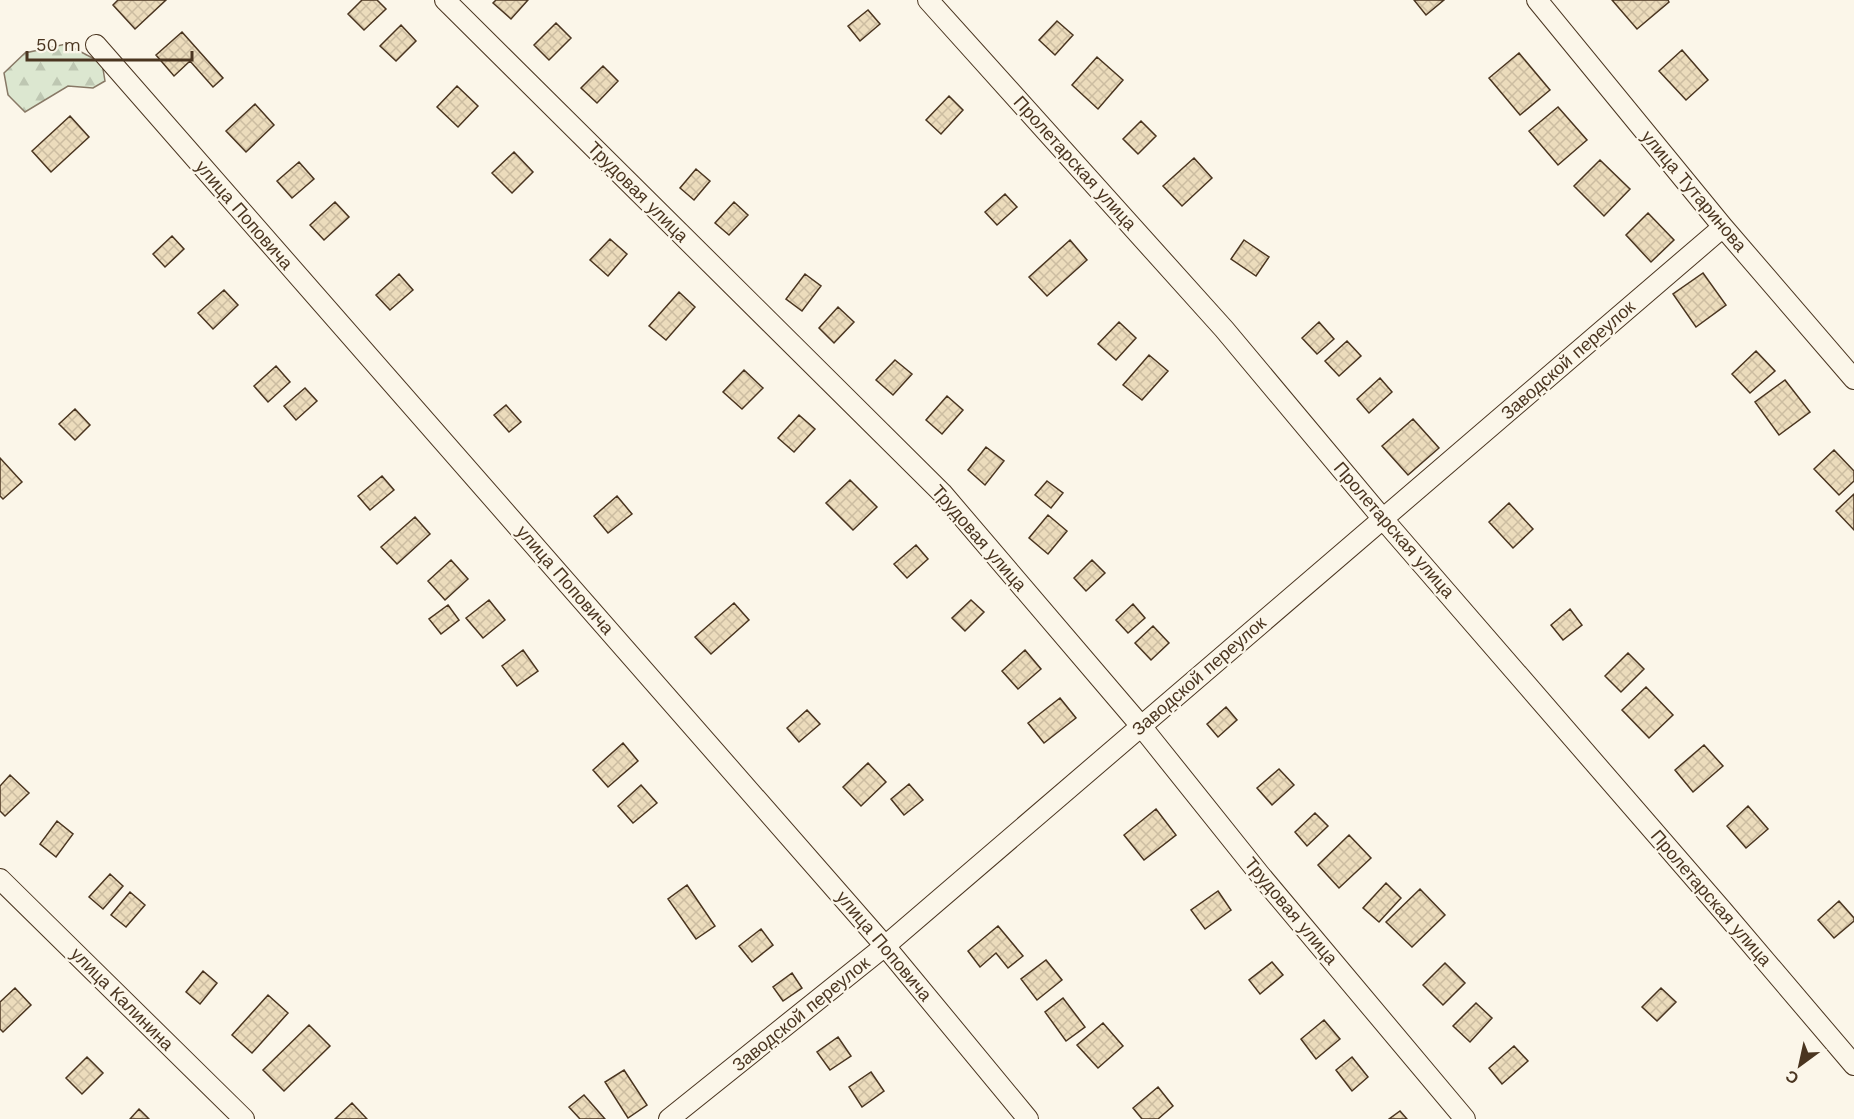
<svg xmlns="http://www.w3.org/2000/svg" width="1854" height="1119" font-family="'Work Sans',sans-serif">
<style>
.forest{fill:url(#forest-firs);stroke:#887966;stroke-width:1.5}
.building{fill:url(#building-cross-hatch);stroke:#4a3520;stroke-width:1.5}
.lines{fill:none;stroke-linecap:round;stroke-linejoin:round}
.street-casing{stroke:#4a3520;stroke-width:22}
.street{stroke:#fbf6e9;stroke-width:20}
.labels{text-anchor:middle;stroke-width:4.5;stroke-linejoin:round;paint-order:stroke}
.street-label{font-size:18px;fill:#4a3520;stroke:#fbf6e9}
</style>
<defs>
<pattern id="forest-firs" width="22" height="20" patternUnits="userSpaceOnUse" patternTransform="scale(1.5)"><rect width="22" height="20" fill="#dce7d0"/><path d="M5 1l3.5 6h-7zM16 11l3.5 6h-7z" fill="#bec7b2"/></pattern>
<pattern id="building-cross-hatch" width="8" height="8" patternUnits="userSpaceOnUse" patternTransform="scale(1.5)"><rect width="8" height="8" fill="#ecdcbc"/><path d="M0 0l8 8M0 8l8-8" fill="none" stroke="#ccbda1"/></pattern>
</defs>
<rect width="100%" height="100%" fill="#fbf6e9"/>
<path class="forest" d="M 66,44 L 102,63 L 105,81 L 93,88 L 68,86 L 25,112 L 8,95 L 4,73 L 25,53 Z"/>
<path class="building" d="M 118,0 L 166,0 L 135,29 L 113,5 Z
M 362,0 L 377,0 L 386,9 L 364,30 L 348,14 Z
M 496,0 L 528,0 L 511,19 L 493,3 Z
M 1414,0 L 1444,0 L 1426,15 Z
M 1612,0 L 1668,0 L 1669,2 L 1637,29 Z
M 868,10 L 880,24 L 860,41 L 848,26 Z
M 1057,21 L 1073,35 L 1055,55 L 1039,40 Z
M 556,23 L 571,38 L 549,60 L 534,45 Z
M 401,25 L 416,41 L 396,61 L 380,46 Z
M 182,32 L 223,78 L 213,87 L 190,61 L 174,76 L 156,55 Z
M 1682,50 L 1708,80 L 1686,100 L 1659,71 Z
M 1519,53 L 1550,90 L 1520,115 L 1489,78 Z
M 1097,57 L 1123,80 L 1098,109 L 1072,85 Z
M 603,66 L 618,81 L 597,103 L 581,88 Z
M 457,86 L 478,106 L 458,127 L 437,107 Z
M 949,96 L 963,110 L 941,134 L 926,120 Z
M 255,104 L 274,125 L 246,152 L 226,131 Z
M 1558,107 L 1587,140 L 1558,165 L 1529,131 Z
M 70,116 L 89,137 L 51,172 L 32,151 Z
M 1141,121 L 1156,136 L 1138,154 L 1123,139 Z
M 514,152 L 533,172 L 512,193 L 492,173 Z
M 1194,158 L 1212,178 L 1182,206 L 1163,186 Z
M 1600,160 L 1630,189 L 1604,216 L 1574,186 Z
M 299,162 L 314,179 L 292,198 L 277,181 Z
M 696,169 L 710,181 L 694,200 L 680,188 Z
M 1005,194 L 1017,207 L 997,225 L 985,212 Z
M 335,202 L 349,217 L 324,240 L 310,225 Z
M 734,202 L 748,215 L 729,235 L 715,223 Z
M 1648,213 L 1674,240 L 1651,262 L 1626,235 Z
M 172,236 L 184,249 L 165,267 L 153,254 Z
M 610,239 L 627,254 L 608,276 L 590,260 Z
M 1070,240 L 1087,260 L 1047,296 L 1029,277 Z
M 1244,240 L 1269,257 L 1256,276 L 1231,259 Z
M 1703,273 L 1726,305 L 1696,327 L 1673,294 Z
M 399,274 L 413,290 L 390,310 L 376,295 Z
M 805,274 L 821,286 L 802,311 L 786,299 Z
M 224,290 L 238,305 L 213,329 L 198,313 Z
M 679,292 L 695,307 L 666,340 L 649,326 Z
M 838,307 L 854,322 L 834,343 L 819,328 Z
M 1119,322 L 1136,338 L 1116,360 L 1098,344 Z
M 1319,322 L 1334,339 L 1317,354 L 1302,338 Z
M 1347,341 L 1361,356 L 1339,376 L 1325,361 Z
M 1756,351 L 1775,371 L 1750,393 L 1732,374 Z
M 1149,355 L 1168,371 L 1142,400 L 1123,385 Z
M 895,360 L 912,374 L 893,395 L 876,380 Z
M 276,366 L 290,382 L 268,402 L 254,386 Z
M 744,370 L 763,388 L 742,409 L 723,392 Z
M 1380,378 L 1392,392 L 1369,413 L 1357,399 Z
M 1785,380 L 1810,412 L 1779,435 L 1755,402 Z
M 305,388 L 317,401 L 296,420 L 284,406 Z
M 947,396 L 963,410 L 942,434 L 926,420 Z
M 506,405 L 521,422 L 509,432 L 494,415 Z
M 75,409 L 90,425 L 75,440 L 59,424 Z
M 799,415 L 815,429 L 794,452 L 778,438 Z
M 1413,419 L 1439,448 L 1408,475 L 1382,446 Z
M 986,447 L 1004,461 L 985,485 L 968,470 Z
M 1834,450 L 1854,471 L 1854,481 L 1839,495 L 1814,469 Z
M 0,458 L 22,482 L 3,499 L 0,496 Z
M 382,476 L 394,490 L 370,510 L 358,496 Z
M 850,480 L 877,507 L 853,530 L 826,503 Z
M 1047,481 L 1063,493 L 1051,508 L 1035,495 Z
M 1854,494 L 1854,530 L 1836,511 Z
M 617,496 L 632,514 L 608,533 L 594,516 Z
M 1509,503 L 1533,529 L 1513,548 L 1489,522 Z
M 1048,515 L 1067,531 L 1048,554 L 1029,538 Z
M 415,517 L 430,534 L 397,564 L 381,547 Z
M 916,545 L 928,559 L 907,578 L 894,564 Z
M 451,560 L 468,579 L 445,600 L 428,581 Z
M 1092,560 L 1105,573 L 1086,591 L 1074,578 Z
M 489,600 L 505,620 L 483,638 L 466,618 Z
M 971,600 L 984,612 L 965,631 L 952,618 Z
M 734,603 L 749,620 L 711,654 L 695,637 Z
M 1133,604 L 1145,618 L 1128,633 L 1116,620 Z
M 448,605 L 459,620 L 441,634 L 429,619 Z
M 1570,609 L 1582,625 L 1563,640 L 1551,625 Z
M 1153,626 L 1169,643 L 1151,660 L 1135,643 Z
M 523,650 L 538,671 L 517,686 L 502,666 Z
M 1025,650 L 1041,669 L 1018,689 L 1002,671 Z
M 1628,653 L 1644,669 L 1621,692 L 1605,676 Z
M 1646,687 L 1673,715 L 1649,738 L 1622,710 Z
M 1060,698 L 1076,718 L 1044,743 L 1028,723 Z
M 1226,707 L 1237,720 L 1218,737 L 1207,724 Z
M 807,710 L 820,724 L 799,742 L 787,728 Z
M 623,743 L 638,761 L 608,787 L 593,770 Z
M 1704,745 L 1723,766 L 1693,792 L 1675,770 Z
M 868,763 L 886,782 L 861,806 L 843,787 Z
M 1279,769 L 1294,785 L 1272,805 L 1257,788 Z
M 10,775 L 29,793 L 5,816 L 0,811 L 0,786 Z
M 909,784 L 923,800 L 904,815 L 891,799 Z
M 641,785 L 657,803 L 633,823 L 618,806 Z
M 1748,806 L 1768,829 L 1746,848 L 1727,826 Z
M 1156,809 L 1176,835 L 1144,860 L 1124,835 Z
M 1315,813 L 1328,826 L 1307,846 L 1295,832 Z
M 57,821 L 73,834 L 56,857 L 40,844 Z
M 1349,835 L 1371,858 L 1339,888 L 1318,865 Z
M 110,874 L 123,886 L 103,909 L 89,897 Z
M 1386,883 L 1401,898 L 1379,922 L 1363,908 Z
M 687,885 L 715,926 L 696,939 L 668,899 Z
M 1420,889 L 1445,915 L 1412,947 L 1386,922 Z
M 1218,891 L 1231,910 L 1205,929 L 1191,910 Z
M 130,892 L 145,905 L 126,927 L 111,915 Z
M 1839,901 L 1854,918 L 1854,921 L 1834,938 L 1818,920 Z
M 998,926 L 1023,956 L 1008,968 L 996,953 L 980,967 L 968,951 Z
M 761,929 L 773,945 L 752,962 L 739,946 Z
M 1046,960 L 1062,980 L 1037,1000 L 1021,979 Z
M 1272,962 L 1283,975 L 1260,994 L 1249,980 Z
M 1445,963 L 1465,983 L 1443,1005 L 1423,985 Z
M 203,971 L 217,983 L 200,1004 L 186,992 Z
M 792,973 L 802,988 L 783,1001 L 773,987 Z
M 15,988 L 31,1005 L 3,1032 L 0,1029 L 0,1002 Z
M 1661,988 L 1676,1002 L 1657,1021 L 1642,1007 Z
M 268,995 L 288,1013 L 252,1053 L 232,1035 Z
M 1063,998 L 1085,1027 L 1066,1041 L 1045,1012 Z
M 1476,1003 L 1492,1018 L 1470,1042 L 1453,1026 Z
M 1324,1020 L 1340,1039 L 1316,1059 L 1301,1039 Z
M 1103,1023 L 1123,1046 L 1098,1068 L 1077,1045 Z
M 309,1025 L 330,1046 L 284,1091 L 263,1070 Z
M 838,1037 L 851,1056 L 830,1070 L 817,1052 Z
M 1514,1046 L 1528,1061 L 1502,1084 L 1489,1068 Z
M 87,1057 L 103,1073 L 82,1094 L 66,1078 Z
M 1352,1057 L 1368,1077 L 1352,1091 L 1336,1070 Z
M 624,1070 L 647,1105 L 628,1118 L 605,1082 Z
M 871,1072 L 884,1091 L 862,1107 L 849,1087 Z
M 1158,1087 L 1173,1106 L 1158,1119 L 1142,1119 L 1133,1108 Z
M 584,1095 L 605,1119 L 580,1119 L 569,1107 Z
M 352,1103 L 367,1119 L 335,1119 Z
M 139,1109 L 149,1119 L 130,1119 Z
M 1400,1111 L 1407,1119 L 1389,1119 Z"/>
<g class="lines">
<g class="street-casing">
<path id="street" d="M 445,0 L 942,493 L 1141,726 L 1261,876 L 1465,1119
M 928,0 L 1224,329 L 1383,519 L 1722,910 L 1854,1065
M 1537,0 L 1723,227 L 1854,379
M 96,45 L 885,946 L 1028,1119
M 0,879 L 244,1119
M 669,1119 L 885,946 L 1723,227"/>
</g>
<use href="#street" class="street"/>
</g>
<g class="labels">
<g class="street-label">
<text transform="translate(1075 163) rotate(48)" y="6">Пролетарская улица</text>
<text transform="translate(1694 191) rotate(50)" y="6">улица Тутаринова</text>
<text transform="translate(638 192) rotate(45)" y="6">Трудовая улица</text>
<text transform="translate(244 215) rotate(49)" y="6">улица Поповича</text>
<text transform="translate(1568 360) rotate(-41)" y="6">Заводской переулок</text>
<text transform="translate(1394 530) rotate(49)" y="6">Пролетарская улица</text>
<text transform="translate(979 538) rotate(49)" y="6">Трудовая улица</text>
<text transform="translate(565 580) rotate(49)" y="6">улица Поповича</text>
<text transform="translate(1199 676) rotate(-41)" y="6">Заводской переулок</text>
<text transform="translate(1711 898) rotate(49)" y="6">Пролетарская улица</text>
<text transform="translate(1291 911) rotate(50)" y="6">Трудовая улица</text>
<text transform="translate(884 946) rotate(50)" y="6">улица Поповича</text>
<text transform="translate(122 999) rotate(45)" y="6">улица Калинина</text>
<text transform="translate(801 1014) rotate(-39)" y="6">Заводской переулок</text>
</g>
</g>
<g transform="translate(1800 1065) rotate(213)" stroke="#fbf6e9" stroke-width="4.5" paint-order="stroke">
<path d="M0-4.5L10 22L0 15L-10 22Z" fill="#4a3520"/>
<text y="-9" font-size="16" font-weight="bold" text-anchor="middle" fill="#4a3520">С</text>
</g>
<path d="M27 51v9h165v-9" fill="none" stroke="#4a3520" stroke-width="3"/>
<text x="36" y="51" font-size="18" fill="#4a3520" stroke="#fbf6e9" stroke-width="4.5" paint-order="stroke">50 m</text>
</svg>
